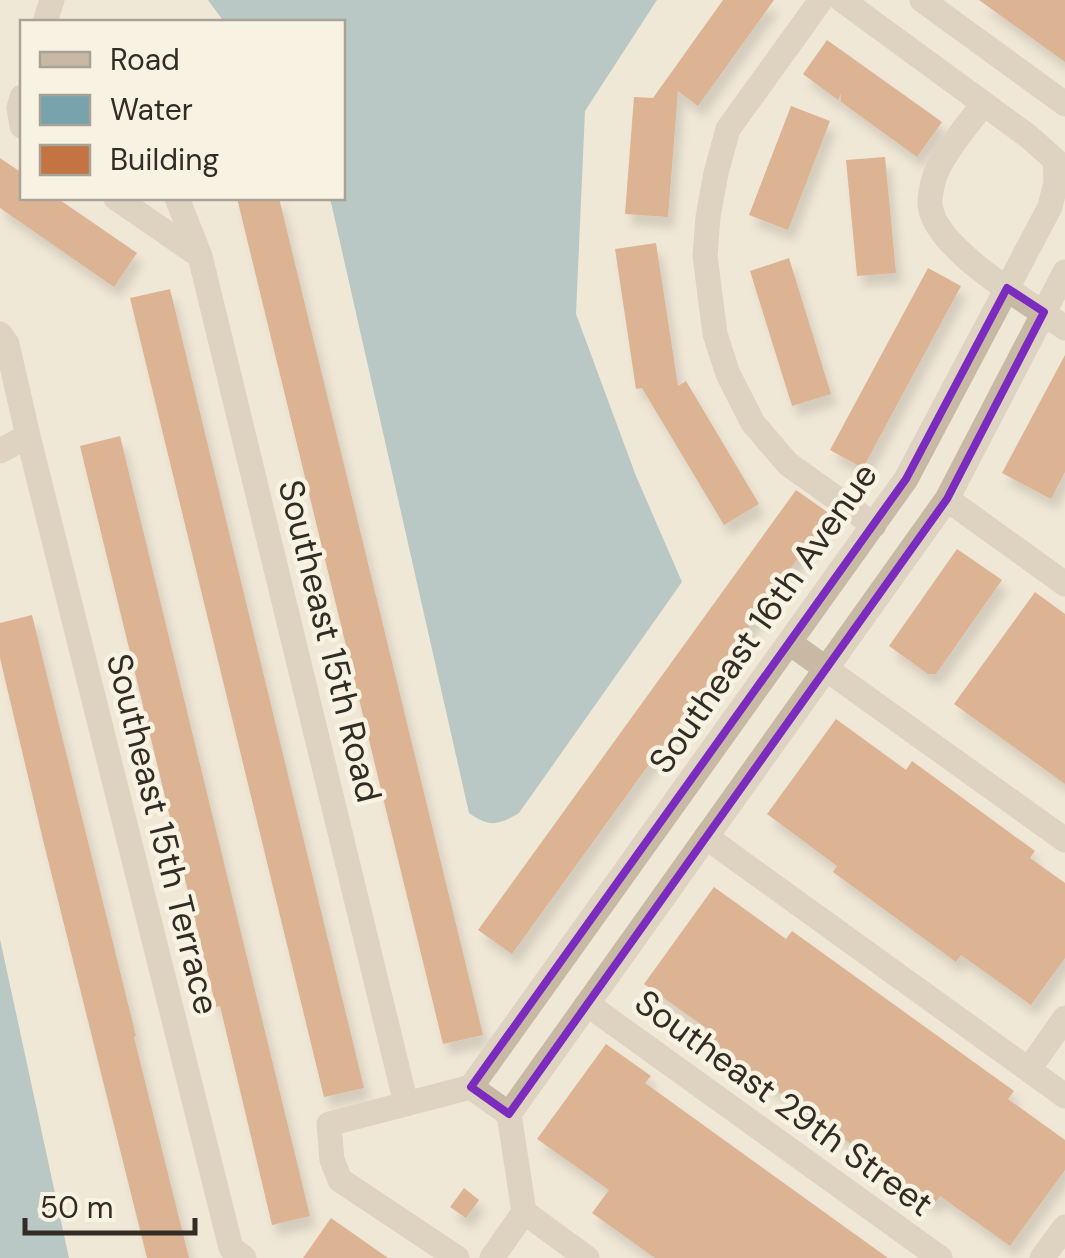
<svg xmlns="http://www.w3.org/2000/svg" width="1065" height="1258" font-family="'DM Sans',sans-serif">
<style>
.water{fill:#77a3ad}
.building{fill:#c47442;filter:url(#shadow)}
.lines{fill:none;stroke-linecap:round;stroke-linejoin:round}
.minor{stroke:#c8b9a4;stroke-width:25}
.marked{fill:none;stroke:#7b2cbf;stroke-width:8;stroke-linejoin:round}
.labels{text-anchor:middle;stroke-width:9;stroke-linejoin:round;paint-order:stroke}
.street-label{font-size:35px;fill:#332c25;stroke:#f8f2e3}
</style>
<defs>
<filter id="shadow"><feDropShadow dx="6" dy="11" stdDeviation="5" flood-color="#0004"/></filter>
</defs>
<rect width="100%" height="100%" fill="#f0e8d7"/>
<path class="water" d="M 208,0 L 657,0 L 585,111 L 576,314 L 636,476 L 682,582 L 519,813 C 498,825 490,828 469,813 L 330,198 L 342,198 L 342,22 L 224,22 Z
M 0,939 L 69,1258 L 0,1258 Z"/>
<path class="building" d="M 723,0 L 774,0 L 698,106 L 678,91 L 668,217 L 625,214 L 634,97 L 653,98 Z
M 979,0 L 1065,0 L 1065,62 Z
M 827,40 L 942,122 L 917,157 L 841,102 L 841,94 L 838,100 L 803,74 Z
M 791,106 L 830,121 L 788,230 L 749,215 Z
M 885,157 L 896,273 L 857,276 L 846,160 Z
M 0,158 L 22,173 L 22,198 L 57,198 L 137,253 L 114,287 L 0,208 Z
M 237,198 L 279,198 L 483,1035 L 443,1044 Z
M 656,243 L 678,386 L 686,381 L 759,504 L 724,525 L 642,388 L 636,389 L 615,249 Z
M 789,258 L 831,394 L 792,406 L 750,271 Z
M 928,268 L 961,286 L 863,468 L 830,450 Z
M 170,289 L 364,1088 L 324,1097 L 130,298 Z
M 1065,355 L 1065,472 L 1051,499 L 1002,473 Z
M 120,436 L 310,1216 L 272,1225 L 220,1006 L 216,1007 L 80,446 Z
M 796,490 L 830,514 L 512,954 L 478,930 Z
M 957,549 L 1002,580 L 936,674 L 928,674 L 889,646 Z
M 1035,592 L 1065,614 L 1065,784 L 954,704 Z
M 32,615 L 136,1036 L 134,1037 L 189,1258 L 147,1258 L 44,844 L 0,658 L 0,623 Z
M 836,719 L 906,770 L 912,761 L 1035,851 L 1030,858 L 1065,883 L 1065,958 L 1031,1005 L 961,955 L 956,962 L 833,872 L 837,866 L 767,814 Z
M 714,887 L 786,939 L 792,931 L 1014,1091 L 1008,1099 L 1065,1140 L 1065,1170 L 1010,1246 L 940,1196 L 934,1204 L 711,1043 L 716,1035 L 644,984 Z
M 606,1044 L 651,1076 L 645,1083 L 888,1258 L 655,1258 L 592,1213 L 609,1190 L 537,1139 Z
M 464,1188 L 479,1200 L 466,1218 L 450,1207 Z
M 331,1218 L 388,1258 L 303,1258 Z"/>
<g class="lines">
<path class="minor" d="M 821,0 L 728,129 L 716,173 L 708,217 L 705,256 L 715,334 L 728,374 L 753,423 L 788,464 L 874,525
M 922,0 L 1065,104
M 45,22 L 52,0
M 22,97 L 19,108 L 22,126
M 983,104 C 968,125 939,157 933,182 C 932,188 929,199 930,205 C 935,250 1029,302 1065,328
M 116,198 L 200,256
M 177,198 L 200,256 L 406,1104
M 0,334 L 7,344 L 28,436 L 231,1248 L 244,1258
M 0,451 L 28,436
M 947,499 L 1065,584
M 790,643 L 1065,840
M 706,837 L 1065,1096
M 587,1004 L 940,1258
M 1029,1069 L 1065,1018
M 471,1087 L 509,1114 L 524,1212 L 492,1258
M 509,1114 L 947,499 L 1065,272
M 524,1212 L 587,1258
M 457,1258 L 340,1180 L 332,1160 L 329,1124 L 471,1087 L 906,479 L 1050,207 L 1056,182 L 1055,160 L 1028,136 L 842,0
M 1042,1258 L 1065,1227"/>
</g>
<path d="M0 0H1065V1258H0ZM 1007,288 L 1044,312 L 947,499 L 509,1114 L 471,1087 L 906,479 Z" fill="#f0e8d7" fill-opacity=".55" fill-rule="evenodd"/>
<path class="marked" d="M 1007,288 L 1044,312 L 947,499 L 509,1114 L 471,1087 L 906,479 Z"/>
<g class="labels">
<g class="street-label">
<text transform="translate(763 618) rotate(-55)" y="12">Southeast 16th Avenue</text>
<text transform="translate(330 641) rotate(76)" y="12">Southeast 15th Road</text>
<text transform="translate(163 834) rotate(76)" y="12">Southeast 15th Terrace</text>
<text transform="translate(784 1103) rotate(36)" y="12">Southeast 29th Street</text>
</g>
</g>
<rect x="20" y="20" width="325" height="180" fill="#f8f2e3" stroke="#a9a397" stroke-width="2.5"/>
<rect x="40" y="52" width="50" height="15" fill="#c8b9a4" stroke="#a9a397" stroke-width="2.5"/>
<text x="110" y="70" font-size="30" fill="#332c25">Road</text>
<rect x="40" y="95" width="50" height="30" fill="#77a3ad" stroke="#a9a397" stroke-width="2.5"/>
<text x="110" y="120" font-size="30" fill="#332c25">Water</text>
<rect x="40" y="145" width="50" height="30" fill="#c47442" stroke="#a9a397" stroke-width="2.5"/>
<text x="110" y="170" font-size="30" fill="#332c25">Building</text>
<path d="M25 1218v15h170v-15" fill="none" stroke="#332c25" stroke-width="5"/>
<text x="40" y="1218" font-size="30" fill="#332c25" stroke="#f8f2e3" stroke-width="8" paint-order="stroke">50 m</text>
</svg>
